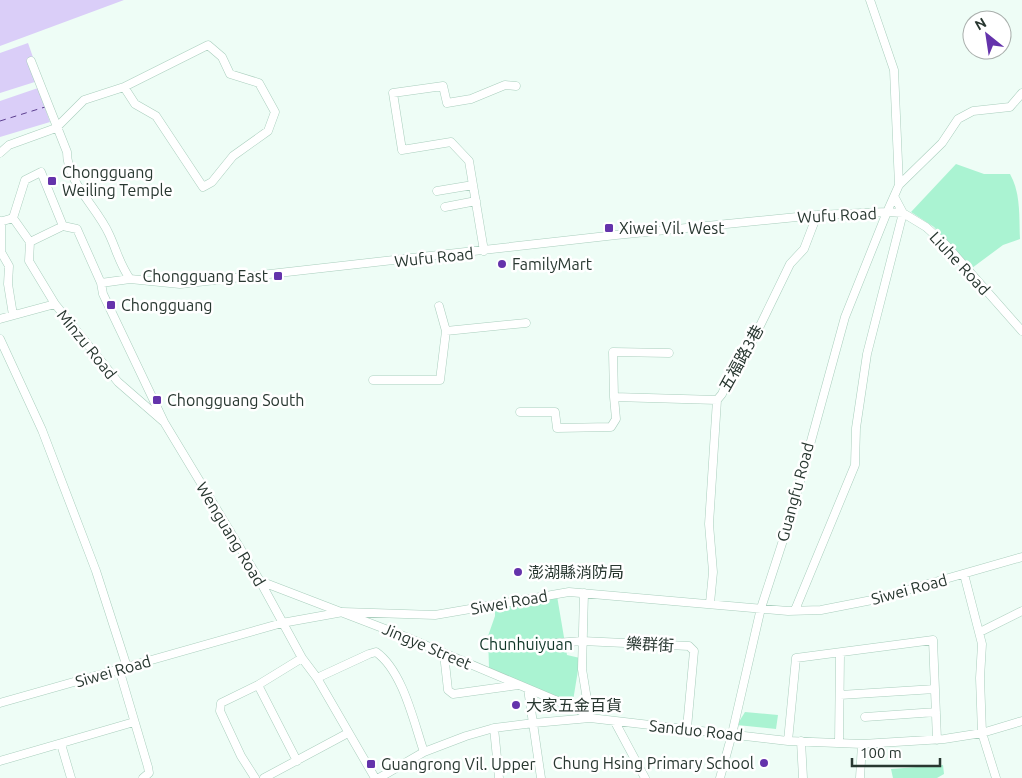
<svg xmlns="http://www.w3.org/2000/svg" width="1022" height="778" font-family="Ubuntu,'Noto Sans TC',sans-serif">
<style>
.green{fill:#aaf3d2}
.water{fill:#dacef8}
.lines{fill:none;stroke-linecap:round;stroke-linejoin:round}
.ferry{stroke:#5c3f8f;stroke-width:1;stroke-dasharray:6 5;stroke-linecap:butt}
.minor-casing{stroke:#a9cebd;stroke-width:9}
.minor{stroke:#fff;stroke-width:8}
.poi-dot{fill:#6433ab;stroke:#fff;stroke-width:2}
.labels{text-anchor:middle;stroke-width:5;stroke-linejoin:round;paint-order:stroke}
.poi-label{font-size:16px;fill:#283730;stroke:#fff;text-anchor:start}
.street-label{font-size:16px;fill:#283730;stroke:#fff}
.park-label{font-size:16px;fill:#0f3527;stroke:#fff}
</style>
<rect width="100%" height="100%" fill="#eefdf6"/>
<path class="green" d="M 956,164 L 984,174 L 1010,174 C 1021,193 1019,218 1020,239 L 1003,245 L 972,268 L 934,227 L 911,212 Z
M 557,596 L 567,655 L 580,658 L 572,707 L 489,668 L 488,636 L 495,616 L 495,607 Z
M 745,712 L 778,715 L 776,729 L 737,725 Z
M 943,765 L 944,774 L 937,778 L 893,778 L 891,769 Z"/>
<path class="water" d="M 0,0 L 124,0 L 0,46 Z
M 28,43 L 41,80 L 0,93 L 0,53 Z
M 38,88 L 50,122 L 0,137 L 0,101 Z"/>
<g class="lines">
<path class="ferry" d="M 0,121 L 45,107"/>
<g class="minor-casing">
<path id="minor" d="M 870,0 L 894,70 L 899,185
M 31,61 L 67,152 C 67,183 97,207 109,234 C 117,251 119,263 130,279
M 0,153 L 9,145 L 56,128 L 84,100 L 124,87 L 208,45 L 222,57 L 230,74 L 259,83 L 275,112 L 268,131 L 233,156 L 212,182 L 203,187 L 156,116 L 135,104 L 124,87
M 437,191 L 473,185
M 445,207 L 476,201
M 13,218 L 30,242
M 1,221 L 1,252 L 9,266 L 8,284 L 13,315
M 0,222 L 13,218 L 25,180 L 41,172 L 63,226
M 484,251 L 469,161 L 451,142 L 402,150 L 393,93 L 443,86 L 447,103 L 471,99 L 505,85 L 516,86
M 101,283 L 130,279 L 180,284 L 616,235 L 817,215 L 887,212 L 903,213 L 926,227 L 946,245 L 1022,331
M 0,319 L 55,304
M 446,331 L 526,323
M 0,339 L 42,430 L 96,571 L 127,667
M 373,380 L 440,380 L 446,331 L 439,306
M 614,397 L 613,352 L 669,353
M 520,412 L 555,412 L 557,428 L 611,427 L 616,419 L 614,397 L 717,400
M 164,422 L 118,382 L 55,304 L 29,261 L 30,242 L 63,226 L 77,229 L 101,283 L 103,294 L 164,422 L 260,581 L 302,658 L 317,678 L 375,778
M 964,574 L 982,644 L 980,678 L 982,733 L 996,778
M 260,581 L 406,637 L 581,711 L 590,718
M 584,593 L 582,669 L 590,718
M 710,603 L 713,572 L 709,524 L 717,400 L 722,394 L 733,368 L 740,367 L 790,264 L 804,249 L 817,215
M 795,610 L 855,465 L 856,428 L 867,354 L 903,213 L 895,198
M 980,632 L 1022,611
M 556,643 L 582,641 L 689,646 L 694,651 L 687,728
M 444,654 L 448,690 L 453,694 L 518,685
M 119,669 L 148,767 L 149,773 L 143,778
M 317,678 L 369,654 L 376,652 C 403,671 414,723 424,752
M 258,685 L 297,761
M 528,689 L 541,778
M 840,695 L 935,689
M 0,703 L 282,623 L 343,612 L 435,615 L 569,592 L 788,611 L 821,610 L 872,600 L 1022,557
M 865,717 L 936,712
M 615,722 L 645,778
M 494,728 L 499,778
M 788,741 L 796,658 L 933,640 L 937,740
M 801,741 L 803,778
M 839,743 L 840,654
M 61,744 L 71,778
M 0,761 L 134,722
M 255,778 L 241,756 L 220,711 L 221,703 L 258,685 L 302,658
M 264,778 L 348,733
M 379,778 L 424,752 L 466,736 L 494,728 L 534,723 L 590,718 L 788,741 L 862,744 L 944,739 L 982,733 L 1022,721
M 720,778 L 732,734 L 761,608 L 788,525 L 845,317 L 887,212 L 899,185 L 942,143 L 958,119 L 973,111 L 1010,107 L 1022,93
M 860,778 L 862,744"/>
</g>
<use href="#minor" class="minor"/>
</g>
<g class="poi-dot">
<rect x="47" y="176" width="10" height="10" rx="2.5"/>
<rect x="604" y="223" width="10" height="10" rx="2.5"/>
<circle cx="502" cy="264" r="5"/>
<rect x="273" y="271" width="10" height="10" rx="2.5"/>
<rect x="106" y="300" width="10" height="10" rx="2.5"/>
<rect x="152" y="395" width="10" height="10" rx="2.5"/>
<circle cx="518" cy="572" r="5"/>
<circle cx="516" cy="705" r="5"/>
<circle cx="764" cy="763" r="5"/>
<rect x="366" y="759" width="10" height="10" rx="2.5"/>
</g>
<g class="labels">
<g class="poi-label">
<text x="62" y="178">Chongguang<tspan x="62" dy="18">Weiling Temple</tspan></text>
<text x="619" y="234">Xiwei Vil. West</text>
<text x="512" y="270">FamilyMart</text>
<text x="268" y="282" text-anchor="end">Chongguang East</text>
<text x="121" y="311">Chongguang</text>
<text x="167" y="406">Chongguang South</text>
<text x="528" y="578">澎湖縣消防局</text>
<text x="526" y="711">大家五金百貨</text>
<text x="754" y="769" text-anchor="end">Chung Hsing Primary School</text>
<text x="381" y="770">Guangrong Vil. Upper</text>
</g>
<g class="street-label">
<text transform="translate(837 215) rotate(-3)" y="6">Wufu Road</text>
<text transform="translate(434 257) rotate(-6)" y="6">Wufu Road</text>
<text transform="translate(960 263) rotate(47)" y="6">Liuhe Road</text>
<text transform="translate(87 344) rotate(51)" y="6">Minzu Road</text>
<text transform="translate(741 358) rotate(-61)" y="6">五福路3巷</text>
<text transform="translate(795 492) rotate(-75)" y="6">Guangfu Road</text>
<text transform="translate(231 534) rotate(59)" y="6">Wenguang Road</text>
<text transform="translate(909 589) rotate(-15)" y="6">Siwei Road</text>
<text transform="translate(509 602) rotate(-10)" y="6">Siwei Road</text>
<text transform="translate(650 644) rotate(3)" y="6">樂群街</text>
<text transform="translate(427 646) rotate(23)" y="6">Jingye Street</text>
<text transform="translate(113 671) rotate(-16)" y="6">Siwei Road</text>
<text transform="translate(696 730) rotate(6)" y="6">Sanduo Road</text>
</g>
<g class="park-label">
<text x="526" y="650">Chunhuiyuan</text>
</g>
</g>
<g transform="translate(987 35) rotate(330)"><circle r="24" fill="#ffffff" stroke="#a9afac"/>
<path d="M0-4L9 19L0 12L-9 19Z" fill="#6433ab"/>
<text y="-8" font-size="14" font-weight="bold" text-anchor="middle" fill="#283730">N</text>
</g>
<path d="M852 758v8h88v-8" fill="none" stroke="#283730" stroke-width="2.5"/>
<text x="860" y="758" font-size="15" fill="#283730" stroke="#ffffff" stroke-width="4" paint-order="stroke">100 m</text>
</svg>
